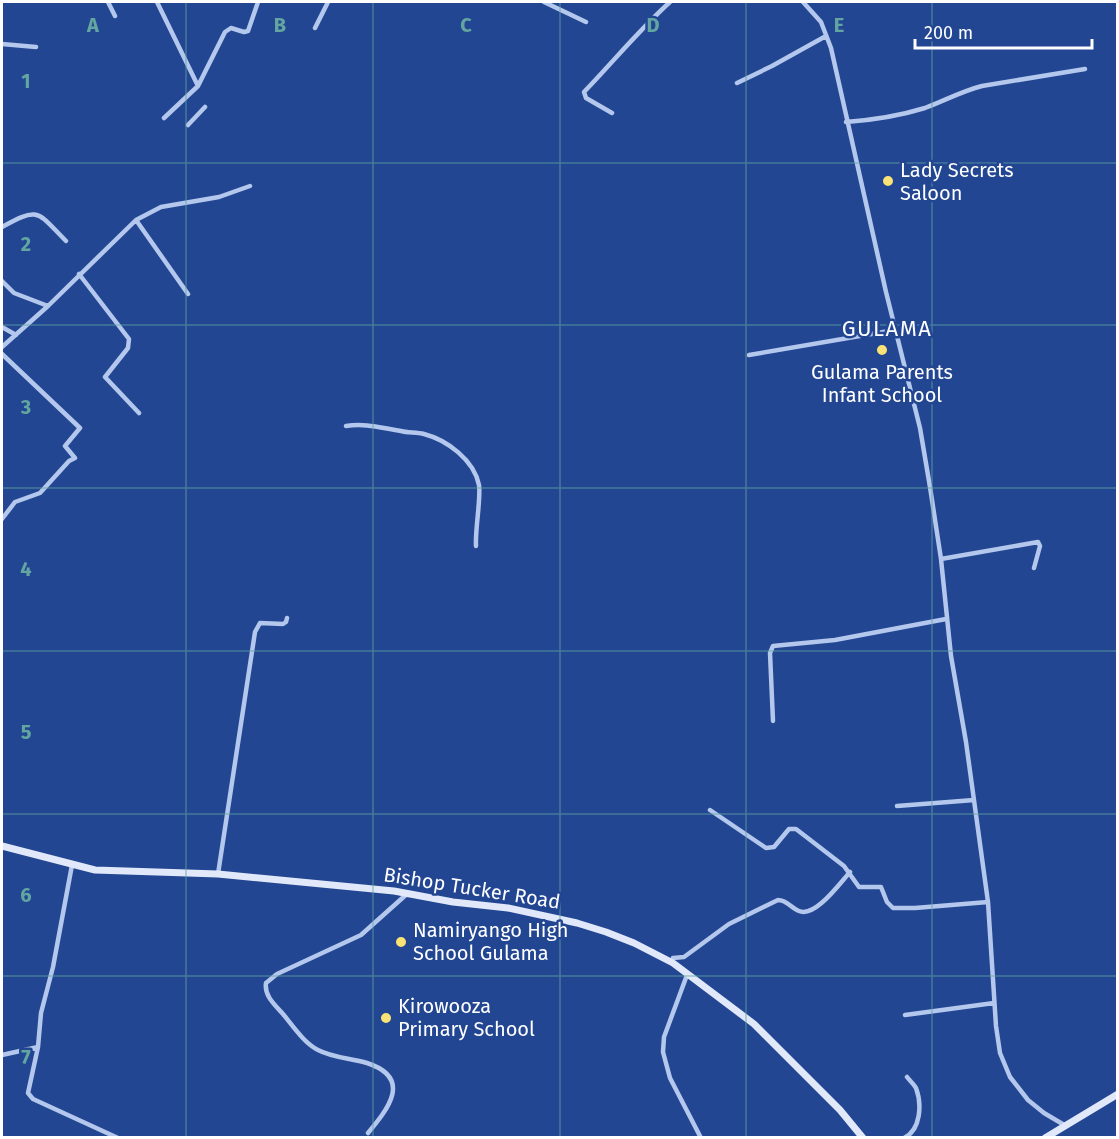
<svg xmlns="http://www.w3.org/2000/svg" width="1119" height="1139" font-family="'Fira Sans',sans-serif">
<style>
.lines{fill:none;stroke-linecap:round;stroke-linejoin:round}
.minor{stroke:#b4c7ed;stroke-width:4.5}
.secondary{stroke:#e0e8fa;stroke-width:7}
.grid{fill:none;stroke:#63a6a1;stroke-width:1.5;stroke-opacity:0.55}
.poi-dot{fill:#f9e276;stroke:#224692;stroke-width:2}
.labels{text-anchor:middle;stroke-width:5;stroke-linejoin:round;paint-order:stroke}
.poi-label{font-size:20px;fill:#fff;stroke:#224692;text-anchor:start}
.street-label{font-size:20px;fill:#fff;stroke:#224692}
.quarter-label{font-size:22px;letter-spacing:1.5px;fill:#fff;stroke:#224692}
.grid-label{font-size:20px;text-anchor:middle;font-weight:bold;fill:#63a6a1;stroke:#224692;stroke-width:5;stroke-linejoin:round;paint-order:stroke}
</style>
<rect width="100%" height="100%" fill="#224692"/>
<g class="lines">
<path class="minor" d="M 108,2 L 115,16
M 157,2 L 198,86
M 544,2 L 586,22
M 803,2 L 821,22 L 831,48 L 886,292 L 920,428 L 930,487 L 941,559 L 951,656 L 966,742 L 988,902 L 996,1026 L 1000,1053 L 1010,1077 L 1028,1100 L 1044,1113 L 1066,1126
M 315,28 L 328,2
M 2,44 L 36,47
M 737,83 L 772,66 L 826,36
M 612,113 L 586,98 L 584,92 C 613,62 639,30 670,2
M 164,118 L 198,86 L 225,32 L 231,28 L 244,32 L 248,31 L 258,2
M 846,122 C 873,120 899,116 925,108 C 944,101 962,91 982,86 L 1085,69
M 188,125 L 205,107
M 136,220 L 188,294
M 2,227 C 40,206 37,212 66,241
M 79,274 L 129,339 L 128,348 L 105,377 L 139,413
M 2,281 L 14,293 L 48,306
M 2,327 L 16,335
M 2,347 L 48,306 L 136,220 L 161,207 L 219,197 L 250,186
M 2,354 L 80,428 L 65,446 L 75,458 L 69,461 L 40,493 L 15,502 L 2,519
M 749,355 L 895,330
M 346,426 C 366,423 381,428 401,431 C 408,433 416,432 424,434 C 447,440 474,460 479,485 C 481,499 475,529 476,546
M 941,559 L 1038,542 L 1040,546 L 1034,568
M 773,721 L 770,653 L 773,646 L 835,640 L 946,619
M 897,806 L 974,800
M 710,810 L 766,848 L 774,847 L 789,829 L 796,829 L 844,866 L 859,887 L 881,887 L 887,902 L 893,908 L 915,908 L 988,902
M 72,865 L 53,967 L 41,1013 L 38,1047 L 28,1093 L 33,1099 L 118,1138
M 218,874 L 255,632 L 260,623 L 283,624 L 286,622 L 287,618
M 673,958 L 684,957 L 729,924 L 778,900 C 787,900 791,908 799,911 C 815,918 840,883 850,872
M 687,975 L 664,1037 L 663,1052 L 670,1078 L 701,1138
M 905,1015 L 994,1003
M 2,1055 L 38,1047
M 368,1133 C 388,1109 413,1078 367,1063 C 351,1058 333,1058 318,1050 C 304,1043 293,1026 283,1014 C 275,1005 264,996 266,983 L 277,974 L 361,935 L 408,893
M 904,1138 C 921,1130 922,1104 916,1088 C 914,1084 910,1081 907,1077"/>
<path class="secondary" d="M 2,846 L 95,870 L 218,874 L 394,891 L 453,902 L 508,908 L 577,923 L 606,932 L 634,943 L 673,963 L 754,1024 L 840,1110 L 863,1138
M 1045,1138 L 1118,1094"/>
</g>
<path class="grid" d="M 186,2 L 186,1138M 373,2 L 373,1138M 560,2 L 560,1138M 746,2 L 746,1138M 932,2 L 932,1138M 2,163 L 1118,163M 2,325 L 1118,325M 2,488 L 1118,488M 2,651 L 1118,651M 2,814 L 1118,814M 2,976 L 1118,976"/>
<g class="poi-dot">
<circle cx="888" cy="181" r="6"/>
<circle cx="882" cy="350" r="6"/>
<circle cx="401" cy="942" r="6"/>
<circle cx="386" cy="1018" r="6"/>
</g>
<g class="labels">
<g class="poi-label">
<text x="900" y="177">Lady Secrets<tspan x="900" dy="23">Saloon</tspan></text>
<text x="882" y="379" text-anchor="middle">Gulama Parents<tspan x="882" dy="23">Infant School</tspan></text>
<text x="413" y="937">Namiryango High<tspan x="413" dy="23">School Gulama</tspan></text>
<text x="398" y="1013">Kirowooza<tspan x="398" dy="23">Primary School</tspan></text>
</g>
<g class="street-label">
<text transform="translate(472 888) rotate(9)" y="7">Bishop Tucker Road</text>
</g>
<g class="quarter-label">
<text x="887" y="336">GULAMA</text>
</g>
</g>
<g class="grid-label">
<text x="93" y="32">A</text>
<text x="280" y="32">B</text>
<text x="466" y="32">C</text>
<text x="653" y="32">D</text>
<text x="839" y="32">E</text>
<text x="26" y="88">1</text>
<text x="26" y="251">2</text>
<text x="26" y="414">3</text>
<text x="26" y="576">4</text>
<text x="26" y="739">5</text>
<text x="26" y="902">6</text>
<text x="26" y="1064">7</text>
</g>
<rect width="1119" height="1139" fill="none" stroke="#ffffff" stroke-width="6"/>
<path d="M915 39v9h177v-9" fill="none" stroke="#ffffff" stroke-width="3"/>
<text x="924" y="39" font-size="18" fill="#ffffff" stroke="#224692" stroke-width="4.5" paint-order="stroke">200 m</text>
</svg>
